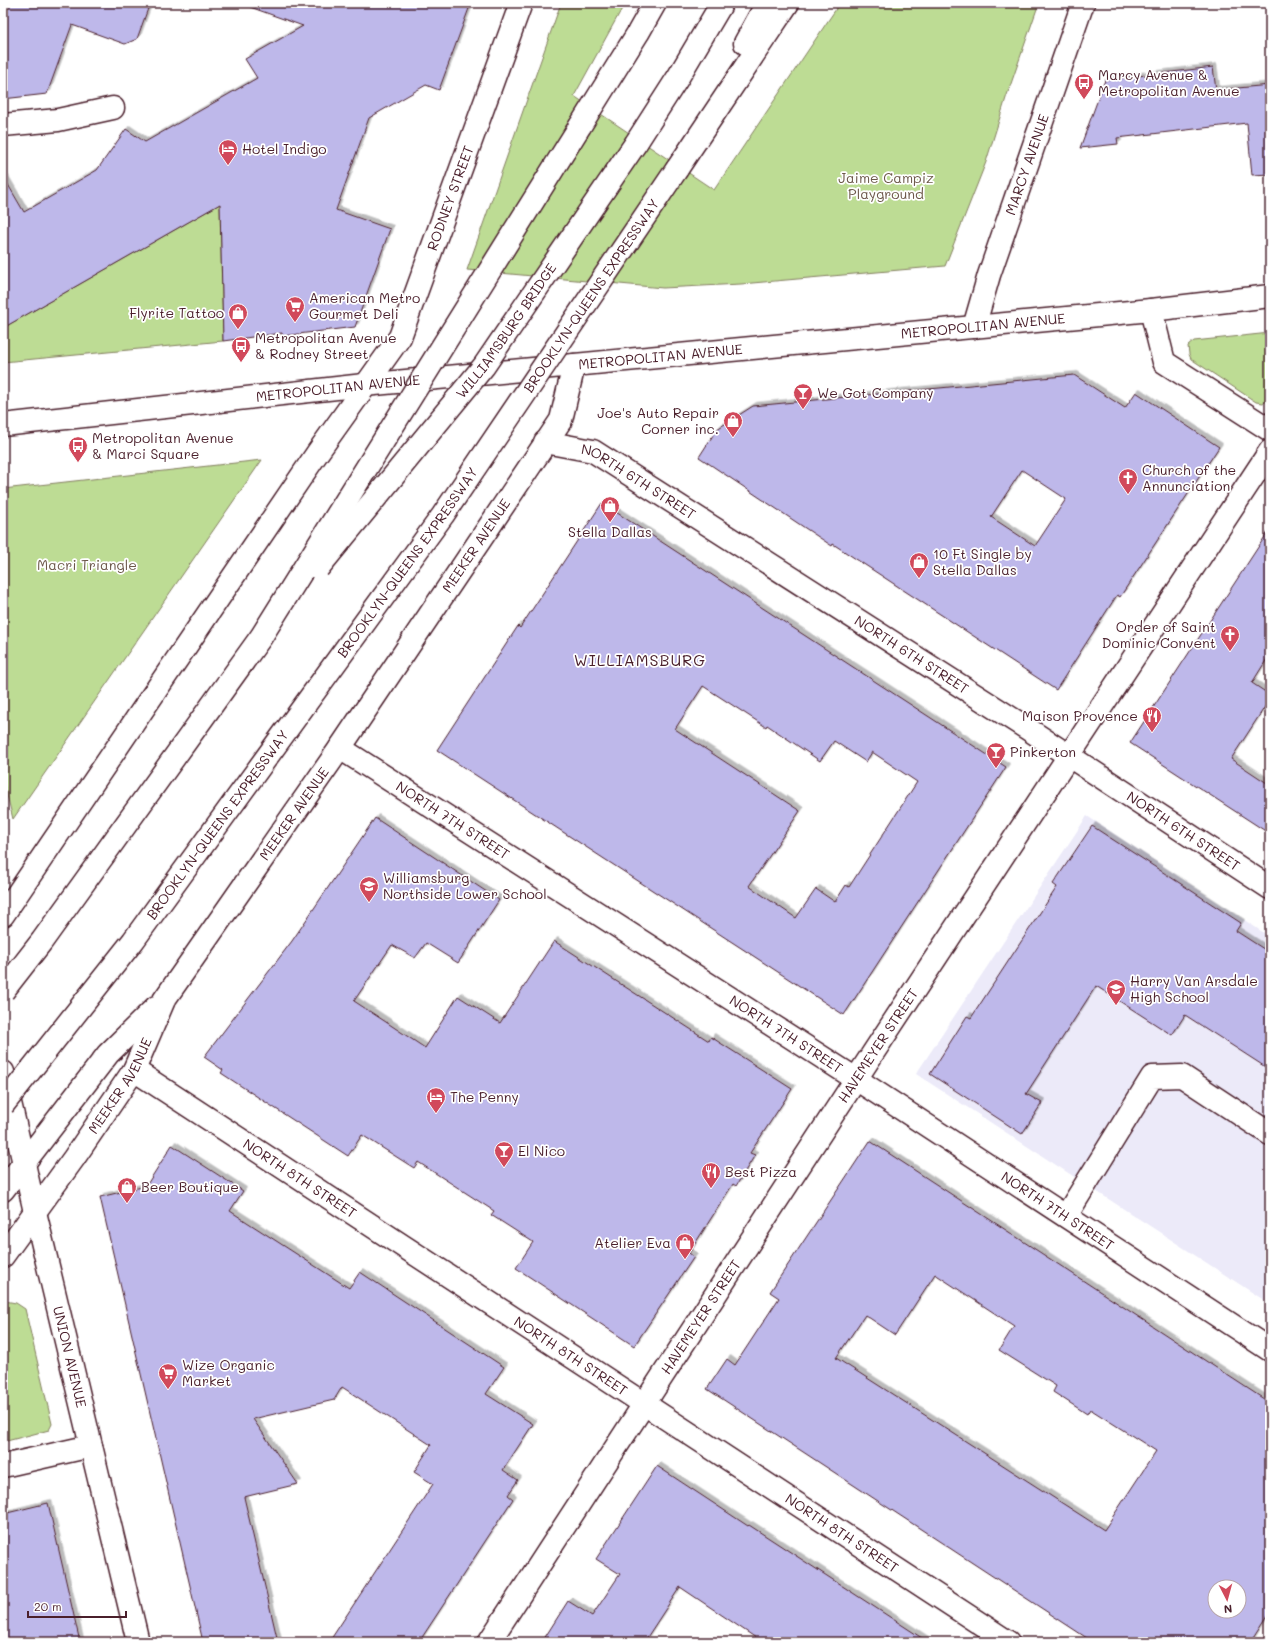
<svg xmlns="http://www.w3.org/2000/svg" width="1273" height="1645" font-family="Mali,sans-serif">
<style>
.built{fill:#eceaf9}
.green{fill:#bddc94;stroke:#847e60}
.building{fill:#beb8ea;stroke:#4a1f2b;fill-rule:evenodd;filter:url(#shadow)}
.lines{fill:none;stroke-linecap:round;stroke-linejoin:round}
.minor-casing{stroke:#4a1f2b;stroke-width:25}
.major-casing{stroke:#4a1f2b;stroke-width:25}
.highway-casing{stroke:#4a1f2b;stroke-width:25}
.minor{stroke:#fff;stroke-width:22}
.major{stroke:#fff;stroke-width:22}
.highway{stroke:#fff;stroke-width:22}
.highway-bridge-casing{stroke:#4a1f2b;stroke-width:25;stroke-linecap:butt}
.highway-bridge{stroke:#fff;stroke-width:22}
.labels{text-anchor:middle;stroke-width:3.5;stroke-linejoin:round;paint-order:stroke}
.poi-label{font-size:14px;fill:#4a1f2b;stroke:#fff;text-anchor:start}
.street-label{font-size:14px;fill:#4a1f2b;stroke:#fff}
.park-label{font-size:14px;fill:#6c584a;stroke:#fff}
.quarter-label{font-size:16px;letter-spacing:1px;fill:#4a1f2b;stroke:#fff}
</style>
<defs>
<filter id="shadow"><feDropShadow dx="3.5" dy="-3.5" stdDeviation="0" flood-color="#0004"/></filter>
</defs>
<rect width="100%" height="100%" fill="#fff"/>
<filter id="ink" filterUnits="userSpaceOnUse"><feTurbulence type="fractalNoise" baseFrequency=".025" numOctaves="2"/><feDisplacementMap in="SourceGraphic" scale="8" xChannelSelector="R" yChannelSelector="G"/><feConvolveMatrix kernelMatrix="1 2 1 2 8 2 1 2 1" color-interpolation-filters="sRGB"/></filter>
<g filter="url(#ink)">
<path class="built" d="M 1087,816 L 1270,937 L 1270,1304 L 916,1074 Z"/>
<path class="green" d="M 561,3 L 625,3 L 574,96 L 714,190 L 840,3 L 1039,3 L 1006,98 L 986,162 L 945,266 L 741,284 L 663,288 L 467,270 Z
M 220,204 L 223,341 L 3,362 L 3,328 Z
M 1270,333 L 1270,400 L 1263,403 L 1256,402 L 1191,359 L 1189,354 L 1188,346 L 1194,341 Z
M 262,460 L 13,819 L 3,779 L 3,489 Z
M 5,1301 L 16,1303 L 25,1309 L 52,1424 L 49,1430 L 3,1442 L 3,1303 Z"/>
<path class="building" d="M 3,3 L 150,3 L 137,39 L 125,44 L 72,25 L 47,94 L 3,99 Z
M 251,3 L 471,3 L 439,90 L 426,85 L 369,118 L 336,210 L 390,229 L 355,327 L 282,336 L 282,333 L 223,341 L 220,204 L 3,328 L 3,176 L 24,212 L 97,170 L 126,129 L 145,142 L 257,78 L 245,59 L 303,26 L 250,7 Z
M 1213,67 L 1216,90 L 1270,85 L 1270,174 L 1252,175 L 1247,123 L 1117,138 L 1118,144 L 1080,148 L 1105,80 Z
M 1074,375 L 1125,408 L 1136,392 L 1219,447 L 1120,597 L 1117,595 L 1056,690 L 833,544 L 832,546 L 808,530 L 699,457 L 717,429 L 753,406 ZM 1022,470 L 1066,499 L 1035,546 L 991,517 Z
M 602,503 L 1006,767 L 844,1015 L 437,750 L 518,626 L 520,628 ZM 703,686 L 766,727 L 767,725 L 820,761 L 834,741 L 866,762 L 872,752 L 917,782 L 849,887 L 846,885 L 835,902 L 816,889 L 796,918 L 749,886 L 800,811 L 675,729 Z
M 1270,529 L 1270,654 L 1252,683 L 1270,695 L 1270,699 L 1231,759 L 1270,785 L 1270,834 L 1130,743 Z
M 375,818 L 499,900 L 458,963 L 426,943 L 415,958 L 392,945 L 354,1001 L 389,1024 L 425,1048 L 458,996 L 500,1023 L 554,941 L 709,1041 L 711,1037 L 792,1089 L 750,1153 L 755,1155 L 736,1186 L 733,1184 L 689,1253 L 694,1257 L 634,1346 L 516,1268 L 533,1242 L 491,1215 L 494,1211 L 418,1162 L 414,1168 L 362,1135 L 348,1156 L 221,1073 L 223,1070 L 204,1057 L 292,941 Z
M 1092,826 L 1241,923 L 1236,931 L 1270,953 L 1270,1070 L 1185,1015 L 1172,1035 L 1096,986 L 1026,1094 L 1042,1103 L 1022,1134 L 930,1074 L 967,1016 L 971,1018 L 1057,887 L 1053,884 Z
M 870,1141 L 1270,1403 L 1270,1612 L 1251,1642 L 1093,1642 L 707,1389 L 727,1359 L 735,1365 L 779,1298 L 770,1292 ZM 935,1274 L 1014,1326 L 999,1350 L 1056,1386 L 1053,1392 L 1087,1414 L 1090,1409 L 1156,1451 L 1104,1530 L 836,1358 L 865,1315 L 895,1335 ZM 1215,1587 L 1239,1587 L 1239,1611 L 1215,1611 Z
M 172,1145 L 243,1191 L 230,1211 L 349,1288 L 360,1272 L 504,1367 L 486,1394 L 533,1424 L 503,1470 L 518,1480 L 508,1495 L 513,1499 L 419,1642 L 329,1642 L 433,1484 L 414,1472 L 431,1445 L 342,1387 L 334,1400 L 253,1419 L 298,1484 L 244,1497 L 278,1642 L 203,1642 L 100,1197 L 146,1186 Z
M 657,1466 L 748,1526 L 749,1525 L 928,1642 L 762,1642 L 680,1587 L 644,1642 L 542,1642 L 568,1601 L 592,1616 L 620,1574 L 596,1559 Z
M 48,1503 L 80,1642 L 3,1642 L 3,1514 Z"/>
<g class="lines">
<g class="minor-casing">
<g id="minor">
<path d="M 3,125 L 58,120 L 113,108"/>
<path d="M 1151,310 L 1164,362 L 1270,430"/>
<path id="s1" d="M 545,442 L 593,451 L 1028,729 L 1270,888"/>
<path id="s2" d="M 340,748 L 856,1079 L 1270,1350"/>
<path id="s3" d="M 134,1070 L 1008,1642"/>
<path id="s4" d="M 35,1212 L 138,1642"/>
<path d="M 1066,1216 L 1152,1077 L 1182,1076 L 1270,1134"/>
<path d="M 3,1466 L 91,1446"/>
<path id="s5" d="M 489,1642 L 873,1053 L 1270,451"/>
</g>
</g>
<g class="major-casing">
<g id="major">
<path id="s6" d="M 974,327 L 989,275 L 1083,3"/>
<path id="s7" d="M 3,425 L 364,385 L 1151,310 L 1270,296"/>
<path id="s8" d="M 3,915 L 318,452 L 400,337 L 521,3"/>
<path d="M 3,1072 L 35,1212"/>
<path d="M 24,1163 L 108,1054 L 156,1007"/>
<path id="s9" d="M 3,1256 L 74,1158 L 134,1070 L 164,1000 L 340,748 L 561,420 L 574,365"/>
</g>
</g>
<g class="highway-casing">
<path id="highway" d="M 745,43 L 767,3
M 580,126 L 638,33 L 655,3
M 636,143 L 677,79 L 722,3
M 677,169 L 788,3
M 3,1190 L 24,1163"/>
</g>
<use href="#minor" class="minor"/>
<use href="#major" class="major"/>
<use href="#highway" class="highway"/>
<g class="highway-bridge-casing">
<g id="highway-bridge">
<path id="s10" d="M 318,568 L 484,366 L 636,143"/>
<path d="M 3,991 L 42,941 L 261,637 L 580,126"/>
<path id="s11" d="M 3,1105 L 133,941 L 443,515 L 677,169"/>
</g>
</g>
<use href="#highway-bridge" class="highway-bridge"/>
</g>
</g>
<defs>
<g id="bus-pin" transform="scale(1)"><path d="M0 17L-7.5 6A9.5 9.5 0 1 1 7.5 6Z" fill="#d1495b" stroke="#fff"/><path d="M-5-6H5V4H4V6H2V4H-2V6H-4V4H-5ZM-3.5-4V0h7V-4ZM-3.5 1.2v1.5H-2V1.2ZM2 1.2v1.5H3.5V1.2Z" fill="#fff"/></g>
<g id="hotel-pin" transform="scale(1)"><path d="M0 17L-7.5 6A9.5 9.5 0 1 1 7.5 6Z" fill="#d1495b" stroke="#fff"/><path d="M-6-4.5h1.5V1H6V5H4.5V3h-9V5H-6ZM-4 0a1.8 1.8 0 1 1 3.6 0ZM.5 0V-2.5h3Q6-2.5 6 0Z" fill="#fff"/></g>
<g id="supermarket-pin" transform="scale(1)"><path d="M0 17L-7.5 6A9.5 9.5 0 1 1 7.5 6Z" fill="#d1495b" stroke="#fff"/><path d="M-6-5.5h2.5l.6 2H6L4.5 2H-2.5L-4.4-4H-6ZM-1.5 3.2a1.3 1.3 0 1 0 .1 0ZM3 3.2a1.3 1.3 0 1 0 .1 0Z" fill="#fff"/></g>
<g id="shop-pin" transform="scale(1)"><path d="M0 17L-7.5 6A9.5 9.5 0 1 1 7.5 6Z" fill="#d1495b" stroke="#fff"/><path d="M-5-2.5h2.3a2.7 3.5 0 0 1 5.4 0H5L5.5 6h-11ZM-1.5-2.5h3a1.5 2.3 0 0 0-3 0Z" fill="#fff"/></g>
<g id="bar-pin" transform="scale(1)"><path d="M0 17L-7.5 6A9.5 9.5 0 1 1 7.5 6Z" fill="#d1495b" stroke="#fff"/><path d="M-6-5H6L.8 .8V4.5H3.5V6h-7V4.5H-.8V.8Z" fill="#fff"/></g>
<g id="church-pin" transform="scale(1)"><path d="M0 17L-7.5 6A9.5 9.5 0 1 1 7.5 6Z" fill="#d1495b" stroke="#fff"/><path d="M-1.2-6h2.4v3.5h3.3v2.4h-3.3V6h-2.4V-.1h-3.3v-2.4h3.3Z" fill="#fff"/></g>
<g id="restaurant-pin" transform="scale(1)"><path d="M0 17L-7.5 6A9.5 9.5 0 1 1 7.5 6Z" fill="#d1495b" stroke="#fff"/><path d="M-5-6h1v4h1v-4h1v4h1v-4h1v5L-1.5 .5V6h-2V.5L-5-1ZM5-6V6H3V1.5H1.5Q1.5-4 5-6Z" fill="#fff"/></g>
<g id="school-pin" transform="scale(1)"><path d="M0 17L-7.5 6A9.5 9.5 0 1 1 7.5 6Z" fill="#d1495b" stroke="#fff"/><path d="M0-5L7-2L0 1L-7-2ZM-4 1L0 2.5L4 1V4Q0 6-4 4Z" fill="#fff"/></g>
</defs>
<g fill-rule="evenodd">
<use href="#bus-pin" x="1084" y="83"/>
<use href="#hotel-pin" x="228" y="149"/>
<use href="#supermarket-pin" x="295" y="306"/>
<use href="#shop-pin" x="238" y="313"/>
<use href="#bus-pin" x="241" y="346"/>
<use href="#bar-pin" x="803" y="393"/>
<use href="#shop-pin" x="733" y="421"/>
<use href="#bus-pin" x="78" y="446"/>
<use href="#church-pin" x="1128" y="478"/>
<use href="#shop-pin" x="610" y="506"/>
<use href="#shop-pin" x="919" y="562"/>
<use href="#church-pin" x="1230" y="635"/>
<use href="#restaurant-pin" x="1152" y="716"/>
<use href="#bar-pin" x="996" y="752"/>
<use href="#school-pin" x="369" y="886"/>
<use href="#school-pin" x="1116" y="989"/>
<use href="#hotel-pin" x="436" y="1097"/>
<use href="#bar-pin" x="504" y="1151"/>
<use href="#restaurant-pin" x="711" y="1172"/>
<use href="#shop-pin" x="127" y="1187"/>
<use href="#shop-pin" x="685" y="1243"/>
<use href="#supermarket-pin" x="168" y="1373"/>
</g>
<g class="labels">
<g class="poi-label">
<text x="1098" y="80">Marcy Avenue &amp;<tspan x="1098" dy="16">Metropolitan Avenue</tspan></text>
<text x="242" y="154">Hotel Indigo</text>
<text x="309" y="303">American Metro<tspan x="309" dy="16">Gourmet Deli</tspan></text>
<text x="224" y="318" text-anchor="end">Flyrite Tattoo</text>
<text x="255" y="343">Metropolitan Avenue<tspan x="255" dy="16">&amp; Rodney Street</tspan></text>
<text x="817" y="398">We Got Company</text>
<text x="719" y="418" text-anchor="end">Joe's Auto Repair<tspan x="719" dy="16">Corner inc.</tspan></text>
<text x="92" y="443">Metropolitan Avenue<tspan x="92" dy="16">&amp; Marci Square</tspan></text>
<text x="1142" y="475">Church of the<tspan x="1142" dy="16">Annunciation</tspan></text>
<text x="610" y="537" text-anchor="middle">Stella Dallas</text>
<text x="933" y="559">10 Ft Single by<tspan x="933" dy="16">Stella Dallas</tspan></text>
<text x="1216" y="632" text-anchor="end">Order of Saint<tspan x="1216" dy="16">Dominic Convent</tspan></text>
<text x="1138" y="721" text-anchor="end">Maison Provence</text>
<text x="1010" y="757">Pinkerton</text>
<text x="383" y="883">Williamsburg<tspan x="383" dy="16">Northside Lower School</tspan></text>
<text x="1130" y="986">Harry Van Arsdale<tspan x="1130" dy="16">High School</tspan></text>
<text x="450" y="1102">The Penny</text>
<text x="518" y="1156">El Nico</text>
<text x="725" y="1177">Best Pizza</text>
<text x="141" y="1192">Beer Boutique</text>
<text x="671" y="1248" text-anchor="end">Atelier Eva</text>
<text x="182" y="1370">Wize Organic<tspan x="182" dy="16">Market</tspan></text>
</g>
<g class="street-label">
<text dy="5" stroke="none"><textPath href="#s6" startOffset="171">MARCY AVENUE</textPath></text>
<text dy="5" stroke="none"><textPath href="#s8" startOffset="849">RODNEY STREET</textPath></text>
<text dy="5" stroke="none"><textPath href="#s11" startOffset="1001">BROOKLYN-QUEENS EXPRESSWAY</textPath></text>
<text dy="5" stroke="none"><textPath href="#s7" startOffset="985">METROPOLITAN AVENUE</textPath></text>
<text dy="5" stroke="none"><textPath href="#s10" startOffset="303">WILLIAMSBURG BRIDGE</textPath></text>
<text dy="5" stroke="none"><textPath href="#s7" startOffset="661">METROPOLITAN AVENUE</textPath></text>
<text dy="5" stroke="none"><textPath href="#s7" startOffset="337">METROPOLITAN AVENUE</textPath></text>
<text dy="5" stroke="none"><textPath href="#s1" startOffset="103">NORTH 6TH STREET</textPath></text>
<text dy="5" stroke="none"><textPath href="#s9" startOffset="855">MEEKER AVENUE</textPath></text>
<text dy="5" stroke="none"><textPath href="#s11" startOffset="677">BROOKLYN-QUEENS EXPRESSWAY</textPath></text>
<text dy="5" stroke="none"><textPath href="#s1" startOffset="427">NORTH 6TH STREET</textPath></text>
<text dy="5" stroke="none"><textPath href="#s9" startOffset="531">MEEKER AVENUE</textPath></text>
<text dy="5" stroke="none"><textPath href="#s2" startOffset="134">NORTH 7TH STREET</textPath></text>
<text dy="5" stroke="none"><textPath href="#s11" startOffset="353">BROOKLYN-QUEENS EXPRESSWAY</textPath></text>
<text dy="5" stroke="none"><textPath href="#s1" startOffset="751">NORTH 6TH STREET</textPath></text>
<text dy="5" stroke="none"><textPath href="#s2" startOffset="530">NORTH 7TH STREET</textPath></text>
<text dy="5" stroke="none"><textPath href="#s5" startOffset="712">HAVEMEYER STREET</textPath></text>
<text dy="5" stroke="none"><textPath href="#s9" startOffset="207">MEEKER AVENUE</textPath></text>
<text dy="5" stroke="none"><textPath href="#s3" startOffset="198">NORTH 8TH STREET</textPath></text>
<text dy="5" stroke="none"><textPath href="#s2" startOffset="854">NORTH 7TH STREET</textPath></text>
<text dy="5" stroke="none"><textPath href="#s5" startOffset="388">HAVEMEYER STREET</textPath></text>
<text dy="5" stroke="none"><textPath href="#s3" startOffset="522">NORTH 8TH STREET</textPath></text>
<text dy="5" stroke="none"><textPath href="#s4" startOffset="149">UNION AVENUE</textPath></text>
<text dy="5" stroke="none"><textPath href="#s3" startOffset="846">NORTH 8TH STREET</textPath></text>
</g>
<g class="park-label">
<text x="886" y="183">Jaime Campiz<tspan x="886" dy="16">Playground</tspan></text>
<text x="87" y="570">Macri Triangle</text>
</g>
<g class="quarter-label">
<text x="640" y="666">WILLIAMSBURG</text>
</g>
</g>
<rect width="1273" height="1645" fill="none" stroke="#fff" stroke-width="16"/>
<rect x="8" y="8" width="1257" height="1629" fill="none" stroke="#4a1f2b" stroke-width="1.5" filter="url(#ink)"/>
<g transform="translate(1227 1599) rotate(174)"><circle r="19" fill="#ffffff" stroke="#b7a5aa"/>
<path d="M0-3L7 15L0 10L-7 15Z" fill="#d1495b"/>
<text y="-6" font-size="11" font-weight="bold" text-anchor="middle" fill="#4a1f2b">N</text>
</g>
<path d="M28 1611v6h98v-6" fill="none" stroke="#4a1f2b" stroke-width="2"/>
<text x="34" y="1611" font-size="12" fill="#4a1f2b" stroke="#ffffff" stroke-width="3" paint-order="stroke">20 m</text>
</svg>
